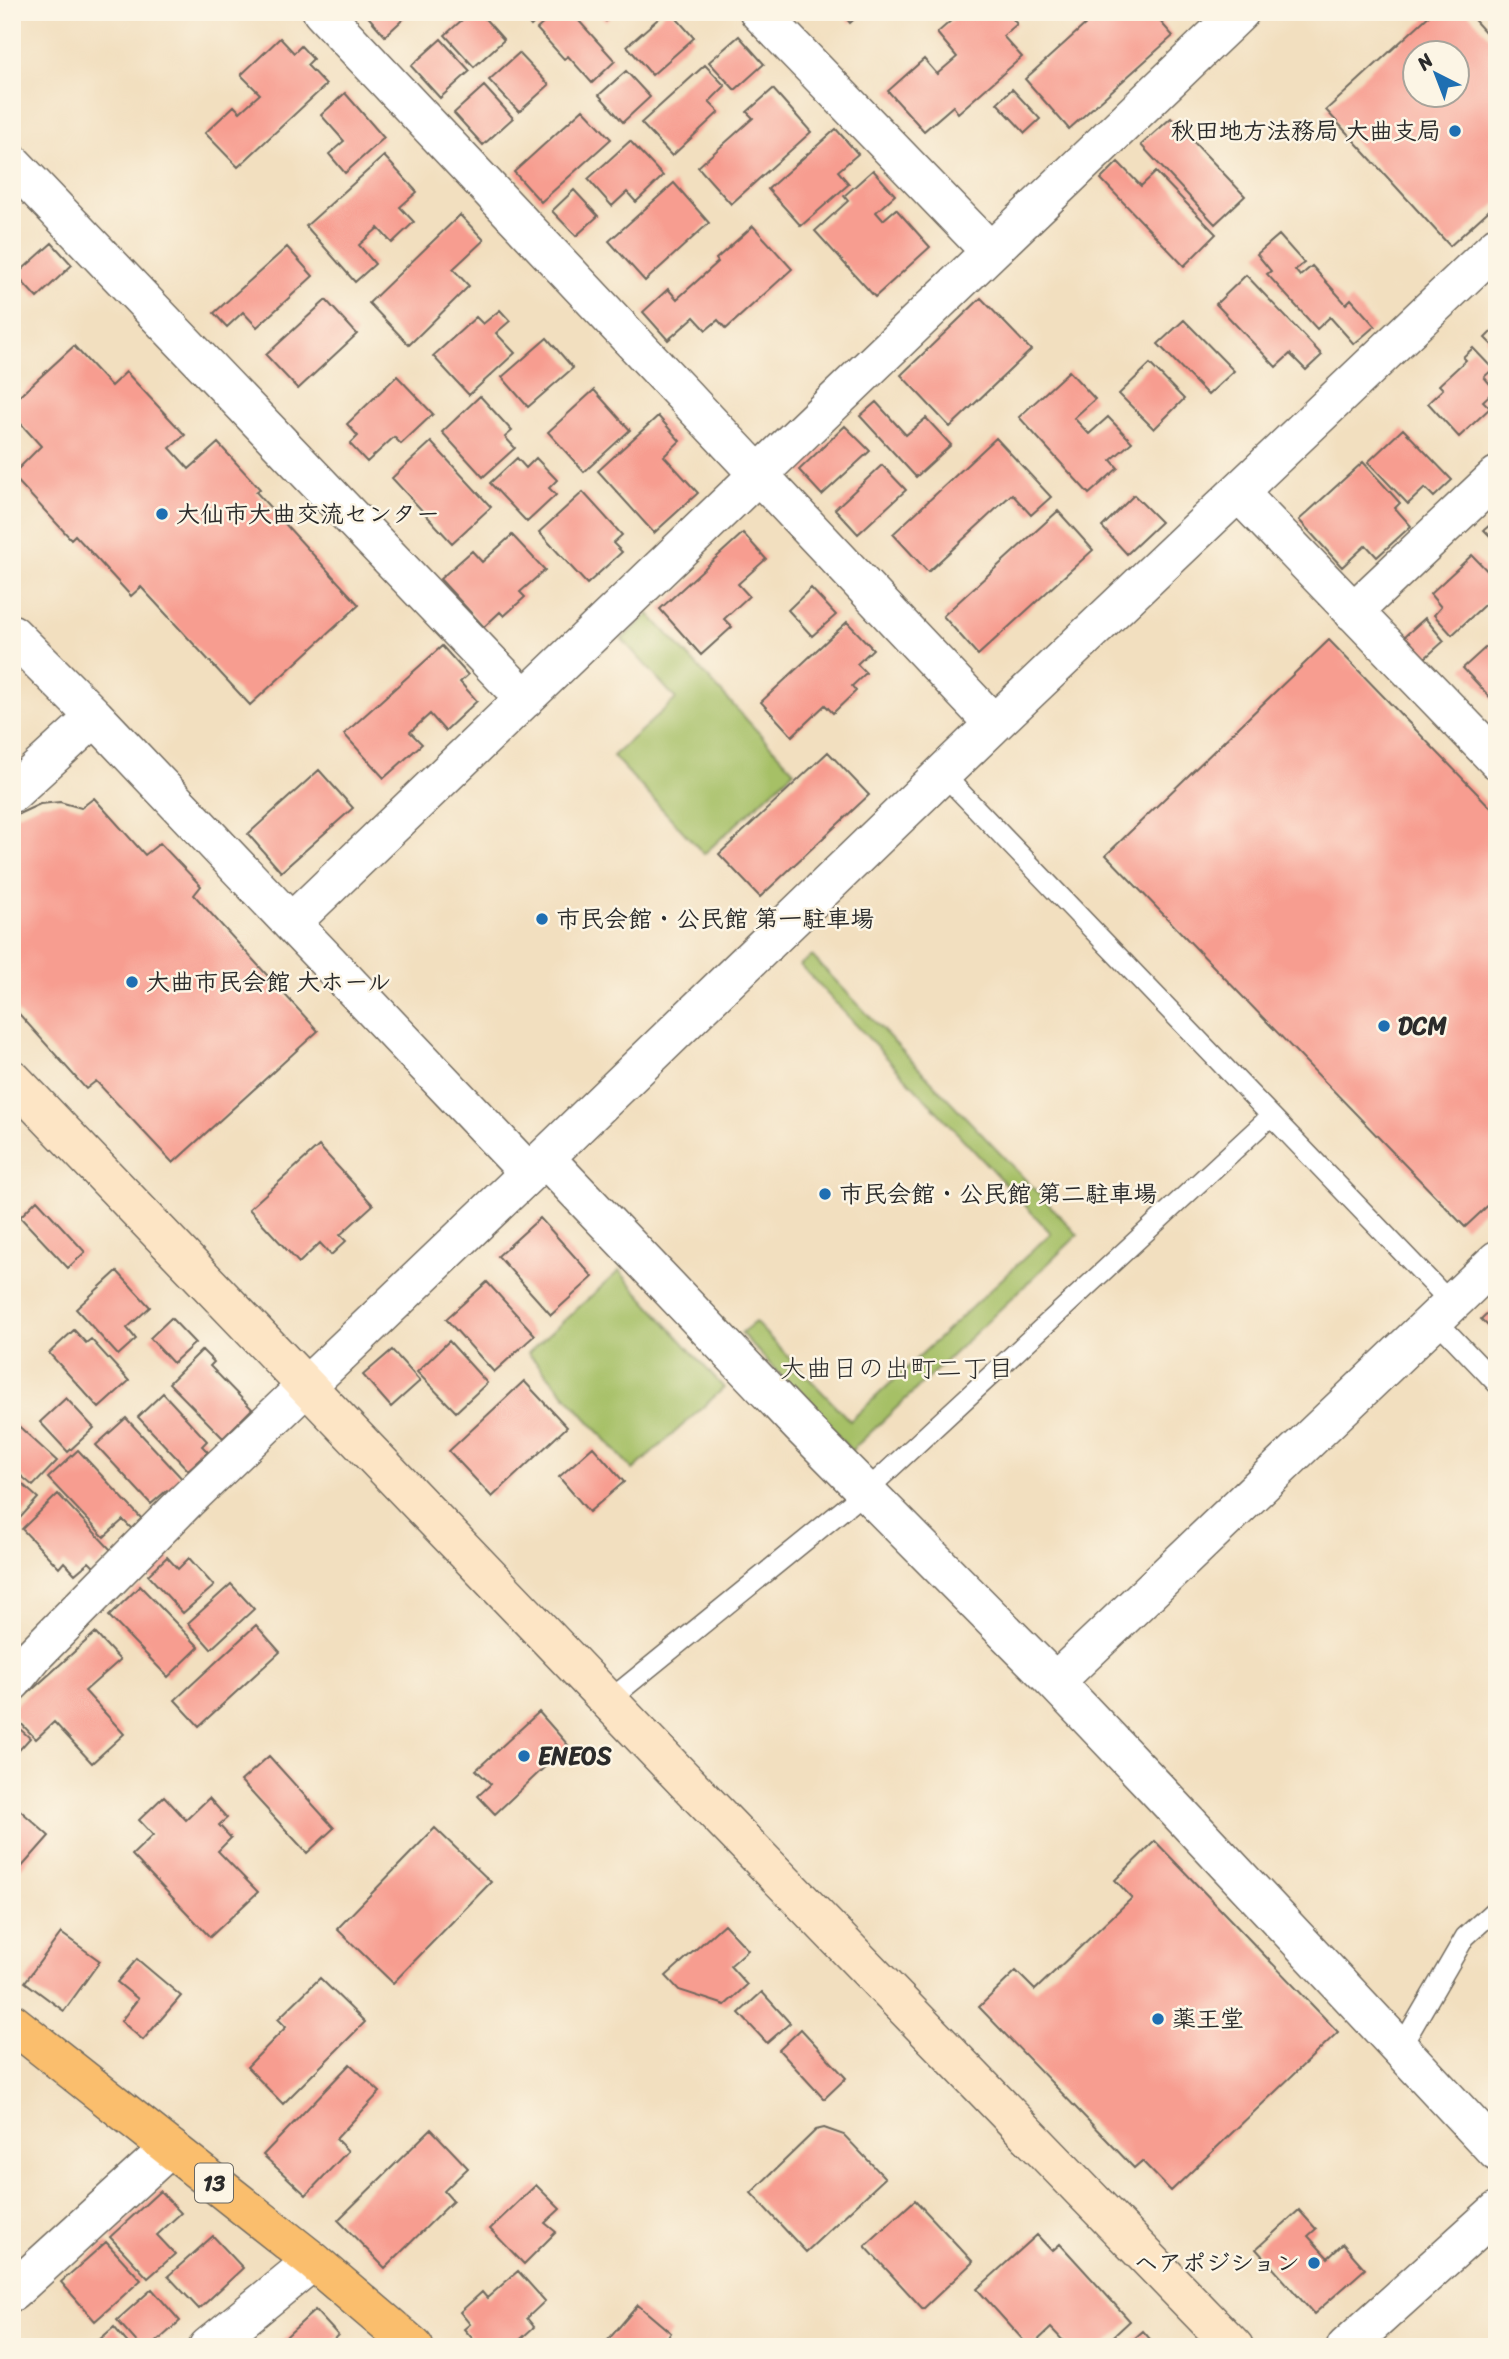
<svg xmlns="http://www.w3.org/2000/svg" width="1509" height="2359" font-family="Sriracha,'Klee One',sans-serif">
<style>
.green{fill:#a6c066;stroke:#687648;stroke-width:2}
.building{fill:#f79d90;fill-rule:evenodd}
.lines{fill:none;stroke-linecap:round;stroke-linejoin:round}
.lane-casing{stroke:#716a5f;stroke-width:22}
.street-casing{stroke:#716a5f;stroke-width:41}
.secondary-casing{stroke:#716a5f;stroke-width:41}
.primary-casing{stroke:#716a5f;stroke-width:41}
.lane{stroke:#fff;stroke-width:19}
.street{stroke:#fff;stroke-width:38}
.secondary{stroke:#fde5c5;stroke-width:38}
.primary{stroke:#fabe6d;stroke-width:38}
.poi-dot{fill:#1f6fb2;stroke:#fcf5e5;stroke-width:2.5}
.labels{text-anchor:middle;stroke-width:5;stroke-linejoin:round;paint-order:stroke}
.shield{fill:#fcf5e5;stroke:#6a6863;stroke-width:2}
.shield-label{font-size:23px;font-weight:bold;fill:#2b2b2b}
.poi-label{font-size:24px;font-weight:bold;fill:#2b2b2b;stroke:#fcf5e5;text-anchor:start}
.neighbourhood-label{font-size:26px;fill:#2b2b2b;stroke:#fcf5e5}
</style>
<rect width="100%" height="100%" fill="#fcf5e5"/>
<filter id="ink" filterUnits="userSpaceOnUse"><feTurbulence type="fractalNoise" baseFrequency=".0143" numOctaves="2"/><feDisplacementMap in="SourceGraphic" scale="14" xChannelSelector="R" yChannelSelector="G"/><feConvolveMatrix kernelMatrix="1 2 1 2 8 2 1 2 1" color-interpolation-filters="sRGB"/></filter>
<filter id="wash" filterUnits="userSpaceOnUse"><feTurbulence type="fractalNoise" baseFrequency=".00686" numOctaves="4" result="noise"/><feDisplacementMap in="SourceGraphic" scale="28" xChannelSelector="R" yChannelSelector="G"/><feGaussianBlur stdDeviation="1.57" result="paint"/><feColorMatrix in="noise" values="0 0 0 0 0 0 0 0 0 0 0 0 0 0 0 0 0 1.4 0 .05"/><feComposite in="paint" operator="in"/></filter>
<g filter="url(#wash)">
<rect width="100%" height="100%" fill="#f2dfbf"/>
<path class="green" d="M 649,614 L 794,771 L 704,854 L 613,756 L 676,699 L 622,639 Z
M 812,956 L 1078,1235 L 851,1451 L 741,1333 L 755,1322 L 850,1421 L 1051,1233 L 800,965 Z
M 619,1271 L 724,1388 L 633,1470 L 528,1353 Z"/>
<g id="blocks">
<path class="building" d="M 364,12 L 411,12 L 385,36 Z
M 471,12 L 479,12 L 504,40 L 474,67 L 445,35 Z
M 519,12 L 546,12 L 531,26 Z
M 556,12 L 571,12 L 615,61 L 592,83 L 568,56 L 564,59 L 537,29 Z
M 597,12 L 616,12 L 606,21 Z
M 666,12 L 671,12 L 694,38 L 652,75 L 627,46 Z
M 841,12 L 862,12 L 850,23 Z
M 961,12 L 1007,12 L 1017,24 L 1003,36 L 1022,57 L 958,113 L 953,106 L 924,131 L 888,91 L 924,59 L 937,74 L 957,57 L 937,33 Z
M 1099,12 L 1152,12 L 1173,36 L 1069,129 L 1025,79 Z
M 1433,12 L 1467,12 L 1497,45 L 1497,203 L 1450,246 L 1326,110 ZM 1414,52 L 1456,52 L 1456,94 L 1414,94 Z
M 739,36 L 764,64 L 735,90 L 709,62 Z
M 280,38 L 294,53 L 301,46 L 313,59 L 307,65 L 326,85 L 238,167 L 205,133 L 234,106 L 240,112 L 260,94 L 241,75 Z
M 441,39 L 470,71 L 440,98 L 411,66 Z
M 519,53 L 549,85 L 519,112 L 489,80 Z
M 705,65 L 725,86 L 709,102 L 719,112 L 672,156 L 641,123 Z
M 626,71 L 650,97 L 623,122 L 599,95 Z
M 484,86 L 513,118 L 483,145 L 454,113 Z
M 773,89 L 811,132 L 731,204 L 698,167 L 753,118 L 747,112 Z
M 1012,89 L 1040,119 L 1025,133 L 997,103 Z
M 345,93 L 384,138 L 345,173 L 329,154 L 344,141 L 321,115 Z
M 583,109 L 611,139 L 541,202 L 514,172 Z
M 1171,118 L 1245,196 L 1215,224 L 1141,145 Z
M 836,129 L 858,154 L 838,171 L 849,184 L 801,226 L 768,189 Z
M 630,141 L 663,176 L 636,202 L 627,192 L 612,206 L 588,179 Z
M 384,156 L 417,192 L 400,207 L 414,222 L 392,243 L 378,228 L 359,245 L 375,264 L 355,282 L 306,226 Z
M 1118,162 L 1141,186 L 1156,172 L 1216,234 L 1184,266 L 1101,179 Z
M 873,170 L 895,195 L 876,212 L 883,220 L 896,209 L 930,247 L 875,297 L 815,231 L 848,201 L 844,196 Z
M 674,183 L 709,223 L 645,281 L 609,241 Z
M 574,190 L 598,216 L 576,236 L 552,211 Z
M 460,215 L 484,240 L 453,269 L 469,286 L 409,345 L 369,303 Z
M 753,226 L 792,269 L 726,329 L 718,320 L 706,330 L 694,317 L 668,340 L 643,312 L 668,289 L 677,299 L 718,262 L 716,259 Z
M 1279,235 L 1304,263 L 1295,270 L 1300,276 L 1312,266 L 1346,304 L 1351,299 L 1375,326 L 1354,344 L 1330,317 L 1317,329 L 1267,274 L 1271,271 L 1257,254 Z
M 52,243 L 72,265 L 37,298 L 16,275 Z
M 287,247 L 313,276 L 257,327 L 243,312 L 227,327 L 214,313 Z
M 1246,275 L 1322,355 L 1306,370 L 1290,354 L 1276,367 L 1216,304 Z
M 981,298 L 1031,350 L 950,427 L 901,375 Z
M 326,300 L 357,334 L 298,389 L 266,355 Z
M 500,310 L 510,321 L 496,333 L 515,353 L 469,395 L 433,356 L 476,317 L 483,324 Z
M 1184,320 L 1234,371 L 1208,395 L 1158,344 Z
M 1497,326 L 1497,350 L 1485,338 Z
M 547,338 L 573,368 L 528,407 L 502,377 Z
M 74,346 L 111,386 L 126,372 L 185,435 L 170,448 L 189,469 L 218,443 L 260,489 L 256,492 L 359,605 L 250,705 L 141,587 L 131,596 L 75,535 L 71,539 L 12,475 L 41,446 L 12,414 L 12,403 Z
M 1473,348 L 1493,369 L 1484,377 L 1495,390 L 1483,401 L 1490,408 L 1459,437 L 1428,403 L 1443,389 L 1439,385 L 1466,360 L 1463,357 Z
M 1150,364 L 1184,399 L 1154,429 L 1119,394 Z
M 1069,371 L 1095,399 L 1074,418 L 1089,434 L 1108,417 L 1132,442 L 1111,460 L 1118,468 L 1089,494 L 1019,417 Z
M 397,376 L 433,414 L 401,444 L 394,437 L 367,462 L 350,444 L 358,436 L 347,424 Z
M 594,390 L 630,430 L 584,472 L 548,432 Z
M 480,396 L 512,431 L 505,437 L 515,448 L 483,477 L 442,432 Z
M 876,402 L 906,435 L 926,418 L 951,445 L 916,477 L 860,416 Z
M 658,416 L 680,441 L 664,456 L 698,493 L 654,533 L 598,471 Z
M 845,426 L 870,451 L 822,495 L 799,470 Z
M 1403,429 L 1452,480 L 1434,497 L 1425,488 L 1408,504 L 1368,462 Z
M 996,438 L 1051,497 L 1031,515 L 1012,494 L 928,572 L 893,534 Z
M 431,442 L 491,507 L 452,543 L 392,478 Z
M 517,458 L 526,468 L 536,458 L 557,480 L 549,488 L 556,495 L 527,522 L 490,483 Z
M 1363,462 L 1400,503 L 1395,508 L 1411,526 L 1377,557 L 1366,545 L 1342,567 L 1299,520 Z
M 882,465 L 906,490 L 858,534 L 835,509 Z
M 583,492 L 622,535 L 613,543 L 622,552 L 587,584 L 539,532 Z
M 1134,495 L 1161,522 L 1127,554 L 1102,527 Z
M 1058,511 L 1093,550 L 978,655 L 943,616 Z
M 1497,519 L 1497,543 L 1484,530 Z
M 743,533 L 766,559 L 738,584 L 749,596 L 724,619 L 732,627 L 701,655 L 660,609 Z
M 512,535 L 545,570 L 520,592 L 525,597 L 504,616 L 500,612 L 484,627 L 440,579 L 472,551 L 482,562 Z
M 1472,555 L 1497,581 L 1497,593 L 1452,635 L 1434,615 L 1441,607 L 1430,594 Z
M 811,588 L 836,615 L 812,636 L 788,610 Z
M 1425,618 L 1444,641 L 1425,658 L 1405,636 Z
M 847,622 L 873,649 L 857,664 L 866,673 L 852,686 L 856,691 L 833,713 L 825,705 L 792,736 L 761,702 Z
M 1497,637 L 1497,705 L 1463,668 Z
M 1329,640 L 1497,814 L 1497,1197 L 1465,1227 L 1106,855 Z
M 442,646 L 468,675 L 460,682 L 477,701 L 445,731 L 430,714 L 410,732 L 422,744 L 384,778 L 344,734 Z
M 828,752 L 869,795 L 760,897 L 719,854 Z
M 319,770 L 353,808 L 281,872 L 248,834 Z
M 94,798 L 145,855 L 160,843 L 201,886 L 194,895 L 318,1031 L 173,1163 L 96,1081 L 86,1089 L 12,1006 L 12,817 L 40,804 L 60,802 L 81,808 Z
M 319,1146 L 373,1205 L 340,1235 L 346,1241 L 331,1255 L 320,1243 L 299,1263 L 249,1209 Z
M 37,1200 L 85,1252 L 68,1268 L 20,1217 Z
M 540,1218 L 593,1277 L 551,1315 L 498,1256 Z
M 117,1271 L 150,1307 L 127,1328 L 136,1339 L 118,1355 L 76,1309 Z
M 487,1282 L 535,1335 L 494,1372 L 446,1319 Z
M 1497,1304 L 1497,1335 L 1481,1319 Z
M 171,1318 L 195,1343 L 173,1363 L 150,1338 Z
M 74,1330 L 86,1343 L 91,1339 L 129,1381 L 99,1408 L 49,1353 Z
M 449,1341 L 487,1383 L 456,1412 L 417,1372 Z
M 202,1350 L 214,1362 L 210,1366 L 252,1409 L 223,1438 L 169,1383 Z
M 392,1350 L 420,1381 L 391,1407 L 363,1375 Z
M 524,1381 L 567,1427 L 492,1497 L 449,1451 Z
M 163,1393 L 207,1441 L 202,1446 L 208,1452 L 188,1470 L 138,1417 Z
M 66,1398 L 94,1428 L 68,1452 L 40,1422 Z
M 126,1418 L 186,1483 L 172,1495 L 167,1490 L 151,1504 L 96,1445 Z
M 12,1420 L 57,1461 L 33,1486 L 12,1468 Z
M 593,1447 L 624,1482 L 589,1512 L 559,1477 Z
M 78,1450 L 142,1519 L 132,1529 L 123,1520 L 104,1537 L 48,1478 Z
M 12,1475 L 38,1498 L 12,1527 Z
M 58,1494 L 112,1551 L 95,1568 L 89,1562 L 75,1574 L 64,1562 L 59,1568 L 22,1529 Z
M 167,1557 L 178,1569 L 189,1558 L 214,1586 L 183,1613 L 148,1575 Z
M 231,1584 L 254,1609 L 211,1649 L 188,1623 Z
M 140,1586 L 199,1647 L 168,1677 L 109,1616 Z
M 256,1625 L 280,1652 L 199,1726 L 175,1700 Z
M 95,1633 L 120,1660 L 85,1691 L 124,1734 L 92,1763 L 54,1722 L 36,1739 L 12,1714 L 12,1708 Z
M 539,1712 L 568,1745 L 495,1814 L 478,1796 L 491,1784 L 476,1770 Z
M 12,1722 L 30,1738 L 12,1758 Z
M 269,1756 L 334,1828 L 307,1853 L 241,1781 Z
M 164,1796 L 186,1820 L 209,1798 L 227,1818 L 219,1825 L 231,1838 L 218,1851 L 258,1892 L 210,1937 L 132,1855 L 153,1835 L 139,1820 Z
M 12,1803 L 49,1836 L 12,1878 Z
M 435,1828 L 491,1882 L 393,1983 L 337,1929 Z
M 1155,1841 L 1338,2032 L 1171,2191 L 1142,2161 L 1134,2168 L 979,2007 L 1016,1971 L 1035,1990 L 1132,1898 L 1115,1880 Z
M 724,1924 L 748,1950 L 730,1966 L 747,1985 L 725,2005 L 679,1990 L 666,1976 Z
M 61,1933 L 100,1961 L 64,2011 L 25,1982 Z
M 137,1959 L 181,1996 L 143,2040 L 121,2021 L 138,1999 L 117,1982 Z
M 320,1978 L 365,2022 L 283,2104 L 247,2067 L 286,2027 L 278,2019 Z
M 762,1992 L 790,2023 L 767,2043 L 739,2013 Z
M 801,2029 L 846,2078 L 824,2099 L 779,2050 Z
M 350,2064 L 380,2092 L 336,2139 L 348,2151 L 306,2195 L 263,2155 Z
M 824,2128 L 844,2135 L 885,2178 L 806,2252 L 751,2193 L 816,2130 Z
M 431,2129 L 468,2168 L 444,2191 L 453,2201 L 385,2268 L 338,2220 Z
M 536,2185 L 560,2209 L 545,2223 L 556,2232 L 524,2264 L 490,2229 Z
M 160,2191 L 181,2213 L 157,2235 L 175,2254 L 148,2278 L 110,2237 Z
M 915,2200 L 973,2262 L 923,2309 L 865,2246 Z
M 1299,2210 L 1316,2229 L 1308,2236 L 1328,2258 L 1343,2244 L 1365,2269 L 1314,2314 L 1256,2249 Z
M 1037,2235 L 1052,2251 L 1060,2244 L 1130,2321 L 1102,2347 L 1069,2347 L 1051,2328 L 1034,2344 L 1036,2347 L 1018,2347 L 1024,2341 L 977,2289 Z
M 213,2236 L 243,2268 L 199,2309 L 168,2276 Z
M 106,2242 L 141,2280 L 95,2321 L 61,2282 Z
M 518,2271 L 545,2301 L 527,2318 L 534,2327 L 512,2347 L 480,2347 L 464,2329 L 470,2324 L 460,2312 L 482,2292 L 487,2298 Z
M 152,2289 L 180,2321 L 151,2347 L 141,2347 L 117,2320 Z
M 638,2305 L 671,2333 L 660,2347 L 602,2347 Z
M 315,2310 L 338,2335 L 326,2347 L 275,2347 Z
M 114,2327 L 131,2347 L 91,2347 Z
M 1143,2331 L 1157,2347 L 1125,2347 Z
M 1497,2335 L 1497,2347 L 1484,2347 Z"/>
</g>
</g>
<g filter="url(#ink)">
<use href="#blocks" fill-opacity="0" stroke="#716a5f" stroke-width="2"/>
<g class="lines">
<g class="lane-casing">
<path id="lane" d="M 943,774 L 1451,1303
M 1435,1319 L 1497,1384
M 608,1701 L 865,1492 L 1271,1116
M 1400,2049 L 1465,1937 L 1497,1908"/>
</g>
<g class="street-casing">
<path id="street" d="M 322,12 L 994,724
M 759,12 L 990,251
M 12,163 L 525,699
M 1239,493 L 1497,760
M 1353,612 L 1497,476
M 12,634 L 95,717 L 529,1173
M 12,793 L 95,717
M 291,923 L 1240,12
M 545,1158 L 801,1426 L 1055,1682 L 1154,1786 L 1497,2152
M 12,1682 L 34,1655 L 186,1501 L 529,1173 L 994,724 L 1497,246
M 1055,1682 L 1497,1260
M 12,2292 L 170,2148
M 208,2347 L 313,2261
M 1346,2347 L 1497,2211"/>
</g>
<g class="secondary-casing">
<path id="secondary" d="M 12,1079 L 693,1789 L 1234,2347"/>
</g>
<g class="primary-casing">
<path id="primary" d="M 12,2023 L 313,2261 L 414,2347"/>
</g>
<use href="#lane" class="lane"/>
<use href="#street" class="street"/>
<use href="#secondary" class="secondary"/>
<use href="#primary" class="primary"/>
</g>
</g>
<g class="poi-dot">
<circle cx="1455" cy="131" r="7"/>
<circle cx="162" cy="514" r="7"/>
<circle cx="542" cy="919" r="7"/>
<circle cx="132" cy="982" r="7"/>
<circle cx="1384" cy="1026" r="7"/>
<circle cx="825" cy="1194" r="7"/>
<circle cx="524" cy="1756" r="7"/>
<circle cx="1158" cy="2019" r="7"/>
<circle cx="1314" cy="2263" r="7"/>
</g>
<g class="labels">
<rect class="shield" x="195" y="2163.5" width="38" height="39" rx="5"/>
<g class="shield-label">
<text x="214" y="2191">13</text>
</g>
<g class="poi-label">
<text x="1441" y="139" text-anchor="end">秋田地方法務局 大曲支局</text>
<text x="176" y="522">大仙市大曲交流センター</text>
<text x="556" y="927">市民会館・公民館 第一駐車場</text>
<text x="146" y="990">大曲市民会館 大ホール</text>
<text x="1398" y="1034">DCM</text>
<text x="839" y="1202">市民会館・公民館 第二駐車場</text>
<text x="538" y="1764">ENEOS</text>
<text x="1172" y="2027">薬王堂</text>
<text x="1300" y="2271" text-anchor="end">ヘアポジション</text>
</g>
<g class="neighbourhood-label">
<text x="897" y="1377">大曲日の出町二丁目</text>
</g>
</g>
<rect width="1509" height="2359" fill="none" stroke="#fcf5e5" stroke-width="42"/>
<g transform="translate(1436 74) rotate(318)"><circle r="33" fill="#fcf5e5" stroke="#a8a49b" stroke-width="2"/>
<path d="M0-5L12 26L0 18L-12 26Z" fill="#1f6fb2"/>
<text y="-10" font-size="19" font-weight="bold" text-anchor="middle" fill="#2b2b2b">N</text>
</g>
</svg>
